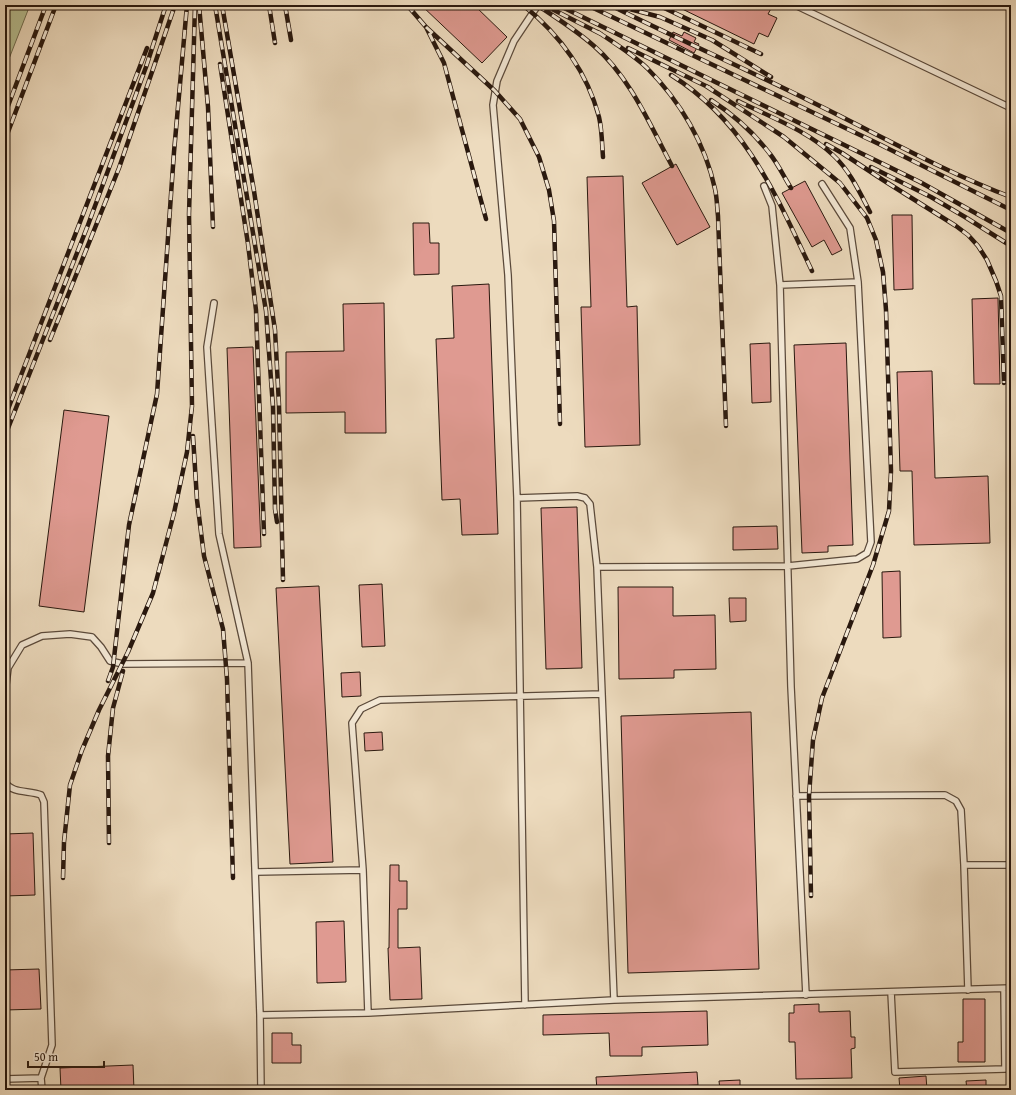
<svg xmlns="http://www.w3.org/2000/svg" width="1016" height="1095" font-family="'Gentium Book Plus',serif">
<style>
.green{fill:#b7c092;stroke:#706c50}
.building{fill:#df9a91;stroke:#29180e}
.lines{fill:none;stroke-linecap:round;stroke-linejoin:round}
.service-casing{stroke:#5a493a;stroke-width:8}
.service{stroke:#f3e8d5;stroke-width:5.5}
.rail-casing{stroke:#29180e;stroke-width:4.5}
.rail{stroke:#f3e8d5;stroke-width:3;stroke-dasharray:9;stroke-linecap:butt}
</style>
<rect width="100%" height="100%" fill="#eddbbe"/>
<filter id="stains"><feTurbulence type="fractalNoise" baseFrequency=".005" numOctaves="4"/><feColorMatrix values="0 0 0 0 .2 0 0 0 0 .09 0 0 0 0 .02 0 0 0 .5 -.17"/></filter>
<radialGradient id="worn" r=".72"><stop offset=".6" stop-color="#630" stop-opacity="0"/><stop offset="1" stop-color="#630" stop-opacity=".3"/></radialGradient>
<path class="green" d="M 5,5 L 30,5 L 5,69 Z"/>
<path class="building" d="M 421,5 L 474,5 L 507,37 L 482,63 Z
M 674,5 L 773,5 L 768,14 L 777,18 L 768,37 L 759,33 L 754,44 Z
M 673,32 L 682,36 L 684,32 L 696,38 L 694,42 L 699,44 L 694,53 L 669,40 Z
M 676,164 L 710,227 L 677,245 L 642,183 Z
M 623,176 L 627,307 L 637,306 L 640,445 L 585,447 L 581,307 L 591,307 L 587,177 Z
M 805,181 L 842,250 L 832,255 L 824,240 L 812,247 L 782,193 Z
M 892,215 L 912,215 L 913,289 L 894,290 Z
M 413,223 L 429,223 L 430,243 L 439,243 L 439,274 L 414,275 Z
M 489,284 L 498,534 L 462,535 L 460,499 L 442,500 L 436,339 L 454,338 L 452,286 Z
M 998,298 L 1000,384 L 974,384 L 972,299 Z
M 384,303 L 386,433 L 345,433 L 345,412 L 286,413 L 286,352 L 344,351 L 343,304 Z
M 770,343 L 771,402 L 752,403 L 750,344 Z
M 846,343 L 853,545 L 828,546 L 828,552 L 802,553 L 794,345 Z
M 253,347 L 261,547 L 234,548 L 227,348 Z
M 932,371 L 935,478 L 988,476 L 990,543 L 914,545 L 912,471 L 900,471 L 897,372 Z
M 64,410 L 109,416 L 84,612 L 39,606 Z
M 577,507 L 582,668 L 546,669 L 541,508 Z
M 777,526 L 778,549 L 733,550 L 733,527 Z
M 900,571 L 901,637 L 883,638 L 882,572 Z
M 382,584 L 385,646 L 362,647 L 359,585 Z
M 319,586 L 333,862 L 290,864 L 276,588 Z
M 618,587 L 673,587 L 673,616 L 715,615 L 716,669 L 674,670 L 674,678 L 619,679 Z
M 729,598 L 746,598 L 746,621 L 730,622 Z
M 360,672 L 361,696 L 342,697 L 341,673 Z
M 751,712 L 759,969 L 628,973 L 621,716 Z
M 382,732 L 383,750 L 365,751 L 364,733 Z
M 33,833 L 35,895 L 5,896 L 5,834 Z
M 390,865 L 399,865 L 399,881 L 407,881 L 407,909 L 398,909 L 398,948 L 420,947 L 422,999 L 390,1000 L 388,948 L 389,948 Z
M 344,921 L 346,982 L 317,983 L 316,922 Z
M 39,969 L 41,1009 L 5,1010 L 5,970 Z
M 963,999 L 985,999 L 985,1062 L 958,1062 L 958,1042 L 963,1042 Z
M 819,1004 L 819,1012 L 850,1011 L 851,1037 L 855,1037 L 855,1048 L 851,1049 L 852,1078 L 796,1079 L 795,1042 L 789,1042 L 789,1013 L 794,1013 L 794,1005 Z
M 707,1011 L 708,1045 L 642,1047 L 642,1056 L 610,1056 L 609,1033 L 543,1035 L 543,1015 Z
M 272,1033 L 292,1033 L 292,1045 L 301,1045 L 301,1063 L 272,1063 Z
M 133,1065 L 134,1090 L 61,1090 L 60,1068 Z
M 697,1072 L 698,1085 L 597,1090 L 596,1077 Z
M 926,1076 L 927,1090 L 900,1090 L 899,1078 Z
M 740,1080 L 740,1090 L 720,1090 L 719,1081 Z
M 986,1080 L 986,1090 L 967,1090 L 966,1081 Z"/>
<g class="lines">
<g class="service-casing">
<path id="service" d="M 795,5 L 1011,108
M 764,186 L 772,206 L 780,285 L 791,687 L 806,995
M 780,285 L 858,282
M 214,303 L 207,347 L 219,534 L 248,663 L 260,1015 L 261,1090
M 517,498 L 577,496 L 585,498 L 590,504 L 597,567 L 602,694
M 597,567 L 788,566 L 857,559 L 867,553 L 871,542 L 858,282 L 850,228 L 822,184
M 5,693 L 8,668 L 22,645 L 42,636 L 70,634 L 92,637 L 101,647 L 110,661 L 123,664 L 248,663
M 5,782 C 12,794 30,790 41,795 L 44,802 L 52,1045 L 41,1078 L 42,1090
M 796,796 L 945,795 L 956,801 L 961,810 L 964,865 L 968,990
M 964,865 L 1011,865
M 256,872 L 363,870
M 891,992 L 895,1072 L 1005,1069 L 1004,989
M 525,1005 L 517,498 L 508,275 L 493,105 L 497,81 L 514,41 L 538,5
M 368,1013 L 363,870 L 352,723 L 361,709 L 380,700 L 602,694 L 614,1000
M 260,1015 L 368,1013 L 614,1000 L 1011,988
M 5,1079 L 41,1078"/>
</g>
<use href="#service" class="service"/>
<g class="rail-casing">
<path id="rail" d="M 199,5 L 208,107 L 213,227
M 215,5 L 266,311 L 273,407 L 275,509 L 277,522
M 222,5 L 254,191 L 275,330 L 279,405 L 283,580
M 269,5 L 275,43
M 285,5 L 291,40
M 407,5 L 426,27 L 444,63 L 486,219
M 523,5 C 559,34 587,72 599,117 C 602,130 602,144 603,157
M 537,5 C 557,18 577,31 594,46 C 630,77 650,125 672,166
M 544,5 L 601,34
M 558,5 L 920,182 L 1011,233
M 587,5 L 879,144 L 1011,210
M 610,5 C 679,40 751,71 820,106 C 883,137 945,172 1011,197
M 658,5 L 761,54
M 622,7 L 660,17 L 712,40 L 771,77
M 426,27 L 495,91 L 520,119 L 539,157 L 549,190 L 554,221 L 560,424
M 598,32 C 614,43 632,54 647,68 C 680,101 705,143 715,189 C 717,198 717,207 718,216 L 726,426
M 628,48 L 710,88
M 220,64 L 248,244 L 256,310 L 264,534
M 671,75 C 746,122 776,195 812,271
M 706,86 L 784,137 L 840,183 L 867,218 L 876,240 L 883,272 L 886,310 L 891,471 L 889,511 L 873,565 L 822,698 L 813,740 L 809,796 L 811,896
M 711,100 C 734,115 754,133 770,154 C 778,164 784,177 791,188
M 738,101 C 770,117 807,130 834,156 C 850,171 860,193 870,212
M 5,114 L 46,5
M 5,140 L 56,5
M 826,144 L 842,153 L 883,180 L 956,226 L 968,235 L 978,246 L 987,260 L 996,281 L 1001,296 L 1004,383
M 871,167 L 931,197 L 965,217 L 1011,246
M 50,340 L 119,168 L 175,5
M 5,417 L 147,48
M 5,436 L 88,225 L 146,67 L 166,5
M 193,436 L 197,500 L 204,556 L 223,629 L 227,679 L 233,878
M 108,681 L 113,667 L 129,525 L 157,394 L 174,152 L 187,5
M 109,843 L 108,756 L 113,708 L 123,671
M 63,878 L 64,842 L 70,785 L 82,750 L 99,710 L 128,652 L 153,593 L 174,513 L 187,452 L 192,406 L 189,214 L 195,5"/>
</g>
<use href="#rail" class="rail"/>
</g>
<rect width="1016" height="1095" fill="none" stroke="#eddbbe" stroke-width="20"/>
<rect x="6" y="6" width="1004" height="1083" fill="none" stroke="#29180e" stroke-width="2"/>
<rect x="10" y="10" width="996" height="1075" fill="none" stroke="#29180e"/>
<path d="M28 1061v6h76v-6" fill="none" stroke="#29180e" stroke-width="2"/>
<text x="34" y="1061" font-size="12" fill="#29180e" stroke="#f3e8d5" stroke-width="3" paint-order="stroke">50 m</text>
<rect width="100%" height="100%" filter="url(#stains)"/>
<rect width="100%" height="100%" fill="url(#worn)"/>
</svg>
